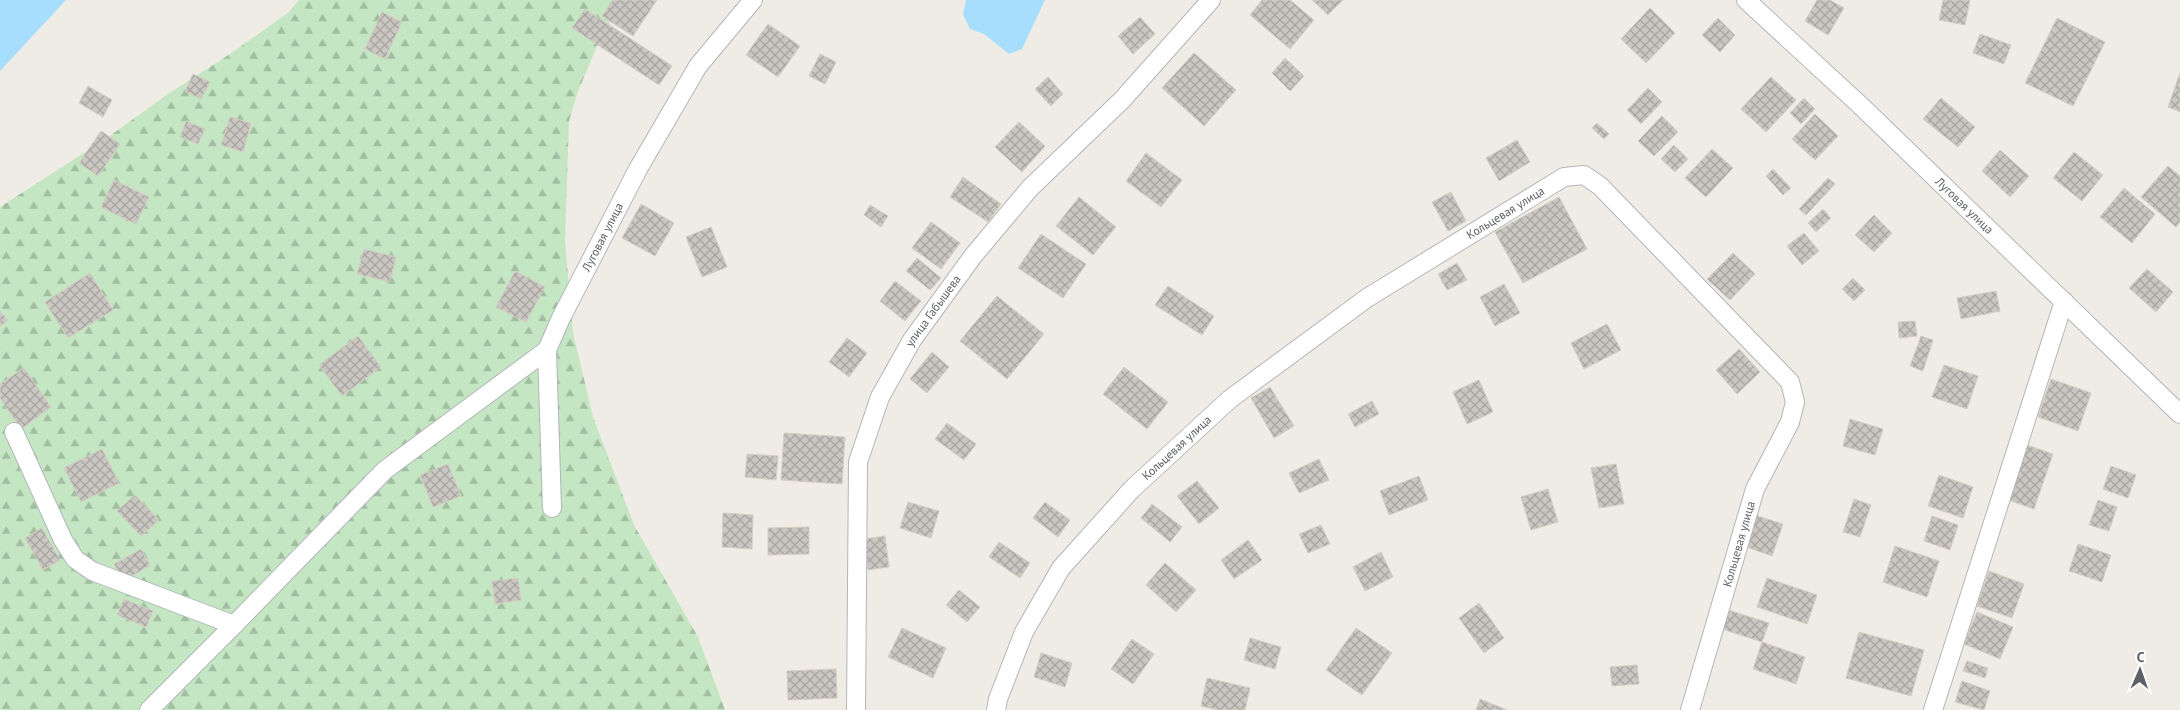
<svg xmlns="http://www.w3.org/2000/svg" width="2180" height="710" font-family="'PT Sans',sans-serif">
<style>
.forest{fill:url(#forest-firs)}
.water{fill:#a7ddfd}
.building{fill:url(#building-cross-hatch);stroke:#d4cec3}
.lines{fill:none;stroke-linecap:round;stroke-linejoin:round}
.street-casing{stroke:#b2b6ba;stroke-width:20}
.street{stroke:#fff;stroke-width:18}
.labels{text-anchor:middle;stroke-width:4;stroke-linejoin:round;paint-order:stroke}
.street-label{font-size:12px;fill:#5d6165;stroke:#fff}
</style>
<defs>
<pattern id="forest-firs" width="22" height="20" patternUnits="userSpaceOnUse" patternTransform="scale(1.25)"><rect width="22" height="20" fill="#c4e6c2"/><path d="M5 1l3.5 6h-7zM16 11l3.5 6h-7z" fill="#a2bea1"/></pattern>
<pattern id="building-cross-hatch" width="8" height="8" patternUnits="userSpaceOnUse" patternTransform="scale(1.25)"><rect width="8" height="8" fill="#cac7c2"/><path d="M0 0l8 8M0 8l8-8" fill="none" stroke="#a7a5a1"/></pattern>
</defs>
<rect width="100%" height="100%" fill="#efece5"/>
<path class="forest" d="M 299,0 L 622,0 L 597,46 L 577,94 L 569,121 L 565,241 L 573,333 L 593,417 L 634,525 L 698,637 L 725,710 L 0,710 L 0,207 L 107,138 L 165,96 L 230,54 L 289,12 Z"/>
<path class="water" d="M 0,0 L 66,0 L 0,71 Z
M 966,0 L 1045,0 L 1022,49 L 1009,54 L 984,34 L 970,29 L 963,14 Z"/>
<path class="building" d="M 613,0 L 657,0 L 633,36 L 602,16 Z
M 1262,0 L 1290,0 L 1314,20 L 1290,49 L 1250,15 Z
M 1312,0 L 1343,0 L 1328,15 Z
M 1817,0 L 1830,0 L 1844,8 L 1828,35 L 1805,21 Z
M 1943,0 L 1970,0 L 1965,25 L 1939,20 Z
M 1650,8 L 1675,33 L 1646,63 L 1621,39 Z
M 585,9 L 672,66 L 659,85 L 572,28 Z
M 382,12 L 402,22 L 385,59 L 365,49 Z
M 1140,17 L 1155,34 L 1133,54 L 1118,36 Z
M 1718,18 L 1735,35 L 1720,52 L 1702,35 Z
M 2057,18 L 2105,42 L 2073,106 L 2025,83 Z
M 768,24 L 800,46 L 778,77 L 746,55 Z
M 1980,34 L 2011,45 L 2004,64 L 1973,53 Z
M 1194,53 L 1236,90 L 1204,126 L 1162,88 Z
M 820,54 L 836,62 L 825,84 L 809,76 Z
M 1285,58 L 1304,76 L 1290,91 L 1272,73 Z
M 2180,73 L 2180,112 L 2168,107 Z
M 193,74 L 210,82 L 201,99 L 185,91 Z
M 1048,77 L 1063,94 L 1051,106 L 1035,89 Z
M 1771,77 L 1796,100 L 1766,132 L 1741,109 Z
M 88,86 L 112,100 L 103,117 L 79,103 Z
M 1648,88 L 1662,102 L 1641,124 L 1627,110 Z
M 1804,98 L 1815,109 L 1801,124 L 1790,113 Z
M 1941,98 L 1975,127 L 1958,147 L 1923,119 Z
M 1815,114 L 1838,136 L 1815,160 L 1792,139 Z
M 1662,116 L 1678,132 L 1654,156 L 1638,141 Z
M 230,117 L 251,123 L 243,152 L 221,145 Z
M 186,121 L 205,129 L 198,144 L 180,137 Z
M 1019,122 L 1045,146 L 1022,172 L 995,147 Z
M 1597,123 L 1609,134 L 1604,139 L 1592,128 Z
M 101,131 L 120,144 L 98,176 L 79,163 Z
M 1517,140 L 1530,162 L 1499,181 L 1486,158 Z
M 1674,145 L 1688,159 L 1675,172 L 1661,159 Z
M 1712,149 L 1733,168 L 1706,197 L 1685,178 Z
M 2000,150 L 2029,176 L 2010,197 L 1982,171 Z
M 2074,152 L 2103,175 L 2082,201 L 2053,178 Z
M 1146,153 L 1182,180 L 1161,207 L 1126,181 Z
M 2168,166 L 2180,176 L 2180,222 L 2176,227 L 2141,197 Z
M 1773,169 L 1791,188 L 1783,195 L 1766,176 Z
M 963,177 L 1001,204 L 988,222 L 950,197 Z
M 1828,178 L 1835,184 L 1806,215 L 1799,209 Z
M 114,180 L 149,197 L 136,224 L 101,207 Z
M 2124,188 L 2155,214 L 2132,243 L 2100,217 Z
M 1451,192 L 1466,221 L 1448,231 L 1432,202 Z
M 1079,197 L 1116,227 L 1093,255 L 1056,226 Z
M 1559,197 L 1587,249 L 1523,283 L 1495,232 Z
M 641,204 L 674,223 L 655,256 L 622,238 Z
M 870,205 L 888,216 L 881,227 L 864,215 Z
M 1823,209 L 1831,218 L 1816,232 L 1808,223 Z
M 1874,215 L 1892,233 L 1874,252 L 1855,235 Z
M 931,222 L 960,243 L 941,269 L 912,248 Z
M 711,227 L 727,267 L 702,277 L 686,237 Z
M 1804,233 L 1819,251 L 1802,265 L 1787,246 Z
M 1041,234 L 1086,264 L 1063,298 L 1018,268 Z
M 364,249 L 396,257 L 390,282 L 357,274 Z
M 1733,253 L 1755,274 L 1730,300 L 1707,279 Z
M 917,258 L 941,278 L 930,290 L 906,271 Z
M 1457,263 L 1467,280 L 1447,290 L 1438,274 Z
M 2147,269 L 2173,292 L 2156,312 L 2129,288 Z
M 515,271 L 545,287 L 526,322 L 496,307 Z
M 90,273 L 113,310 L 68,338 L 45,302 Z
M 1853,278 L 1865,290 L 1854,301 L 1842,289 Z
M 895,281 L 921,301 L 905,321 L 880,301 Z
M 1504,284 L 1520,313 L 1495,326 L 1480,297 Z
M 1168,286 L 1214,316 L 1202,335 L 1155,305 Z
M 1996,291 L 2000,311 L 1961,319 L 1957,298 Z
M 997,296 L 1044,334 L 1007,379 L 960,341 Z
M 0,311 L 8,320 L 0,327 Z
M 1915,321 L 1917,336 L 1899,338 L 1898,322 Z
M 1607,324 L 1621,350 L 1584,369 L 1571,343 Z
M 358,336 L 381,367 L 342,396 L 319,365 Z
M 1921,336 L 1933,340 L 1923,371 L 1910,366 Z
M 847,338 L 867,353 L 849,377 L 829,362 Z
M 1739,349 L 1760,372 L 1737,394 L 1716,370 Z
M 932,352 L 949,367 L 927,393 L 910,379 Z
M 1944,365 L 1978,376 L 1967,409 L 1932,397 Z
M 1124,367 L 1168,402 L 1147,429 L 1103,394 Z
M 24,368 L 51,407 L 21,429 L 0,398 L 0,384 Z
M 2051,379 L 2091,393 L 2078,431 L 2038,417 Z
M 1479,380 L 1493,412 L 1467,424 L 1453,392 Z
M 1270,387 L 1294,426 L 1274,438 L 1251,398 Z
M 1372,401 L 1379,414 L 1355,427 L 1348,414 Z
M 1850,419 L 1883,429 L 1875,455 L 1843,446 Z
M 947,423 L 976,444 L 964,460 L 935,439 Z
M 784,433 L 845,437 L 842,484 L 781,480 Z
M 2027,445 L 2053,454 L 2034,509 L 2008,500 Z
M 102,449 L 119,483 L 81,502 L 64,468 Z
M 747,454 L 778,456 L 776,480 L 745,477 Z
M 1319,459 L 1329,480 L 1299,493 L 1289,473 Z
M 448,464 L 461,496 L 433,507 L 420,475 Z
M 1616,464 L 1624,504 L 1599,508 L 1591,468 Z
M 2111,466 L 2136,475 L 2128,498 L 2103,489 Z
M 1939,475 L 1973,487 L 1963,518 L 1928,506 Z
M 1419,476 L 1428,500 L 1389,515 L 1380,491 Z
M 1197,481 L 1219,508 L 1199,524 L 1177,496 Z
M 1548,489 L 1558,522 L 1531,530 L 1521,497 Z
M 135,495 L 159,520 L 141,536 L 117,511 Z
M 1854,499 L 1871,505 L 1860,537 L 1843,532 Z
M 2098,500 L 2117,507 L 2109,531 L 2089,525 Z
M 908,502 L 939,511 L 931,538 L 900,528 Z
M 1045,502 L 1070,520 L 1058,537 L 1033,518 Z
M 1152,504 L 1182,527 L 1170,542 L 1141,518 Z
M 723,513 L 753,515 L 752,549 L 722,547 Z
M 1752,514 L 1783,524 L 1772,556 L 1741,545 Z
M 1932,516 L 1958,525 L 1950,550 L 1924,541 Z
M 1321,525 L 1330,544 L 1308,553 L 1299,534 Z
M 809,527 L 809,554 L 768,555 L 768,528 Z
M 42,528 L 60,560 L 43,570 L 25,538 Z
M 885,536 L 889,567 L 868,570 L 864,539 Z
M 1248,540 L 1262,560 L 1234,579 L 1221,560 Z
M 999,542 L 1030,563 L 1020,578 L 989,557 Z
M 2078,544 L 2111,555 L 2102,582 L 2069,571 Z
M 1895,546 L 1939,561 L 1927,597 L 1883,582 Z
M 141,549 L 150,565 L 124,581 L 114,564 Z
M 1381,552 L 1393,577 L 1365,591 L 1353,567 Z
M 1165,563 L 1196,590 L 1176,612 L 1146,585 Z
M 1989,571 L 2024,584 L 2012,618 L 1977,606 Z
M 518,578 L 521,600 L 495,604 L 492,581 Z
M 1767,578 L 1817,595 L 1807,624 L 1757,607 Z
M 959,590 L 980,607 L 967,622 L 946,605 Z
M 124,599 L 153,611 L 146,627 L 117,615 Z
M 1479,603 L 1504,638 L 1484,653 L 1459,618 Z
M 1725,609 L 1769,623 L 1762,642 L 1719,628 Z
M 1977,612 L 2013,627 L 2000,659 L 1964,644 Z
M 902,628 L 946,648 L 933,678 L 888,657 Z
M 1356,628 L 1392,653 L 1362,695 L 1326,670 Z
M 1859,632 L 1924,650 L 1911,696 L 1846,678 Z
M 1250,638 L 1281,647 L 1275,669 L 1244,660 Z
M 1132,639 L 1154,654 L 1133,684 L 1111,669 Z
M 1762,642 L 1805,657 L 1796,684 L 1753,669 Z
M 1041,653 L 1072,663 L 1065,687 L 1034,677 Z
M 1967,661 L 1988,668 L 1985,678 L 1963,671 Z
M 1637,665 L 1639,684 L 1612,686 L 1610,667 Z
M 836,669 L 837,698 L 788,700 L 787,671 Z
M 1207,678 L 1250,688 L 1245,710 L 1218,710 L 1201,706 Z
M 1962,681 L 1990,691 L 1984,710 L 1955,702 Z
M 1480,699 L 1507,710 L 1476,710 Z"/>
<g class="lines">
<g class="street-casing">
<g id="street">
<path id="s1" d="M 1746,0 L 1860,105 L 2180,414"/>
<path d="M 14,432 L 63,540 L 75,559 L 92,571 L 234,625 L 149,710"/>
<path id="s2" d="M 552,508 L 547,350 L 561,318 L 638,169 L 698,66 L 753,0"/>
<path d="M 234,625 L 385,470 L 547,350"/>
<path id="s3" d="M 856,710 L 858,462 L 880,397 L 912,340 L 973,256 L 1030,188 L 1122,100 L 1211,0"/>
<path id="s4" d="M 996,710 L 998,699 L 1024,632 L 1061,568 L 1132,489 L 1230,399 L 1367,298 L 1564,177 L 1584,175 L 1600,186 L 1790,382 L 1795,402 L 1790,422 L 1755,489 L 1690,710"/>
<path d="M 1933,710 L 2064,301"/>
</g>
</g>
<use href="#street" class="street"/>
</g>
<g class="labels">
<g class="street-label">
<text dy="4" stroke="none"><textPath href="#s1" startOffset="300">Луговая улица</textPath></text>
<text dy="4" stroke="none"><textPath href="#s4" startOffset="729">Кольцевая улица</textPath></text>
<text dy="4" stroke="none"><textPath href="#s2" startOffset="284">Луговая улица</textPath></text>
<text dy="4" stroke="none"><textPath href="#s3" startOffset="418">улица Габышева</textPath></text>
<text dy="4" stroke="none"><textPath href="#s4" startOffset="324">Кольцевая улица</textPath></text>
<text transform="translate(1739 544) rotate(-74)" y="4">Кольцевая улица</text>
</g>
</g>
<g transform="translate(2140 670) rotate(2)" stroke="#ffffff" stroke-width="4" paint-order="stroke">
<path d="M0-4L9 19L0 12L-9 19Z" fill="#5d6165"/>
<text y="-8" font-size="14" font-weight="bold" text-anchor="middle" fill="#5d6165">С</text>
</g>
</svg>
